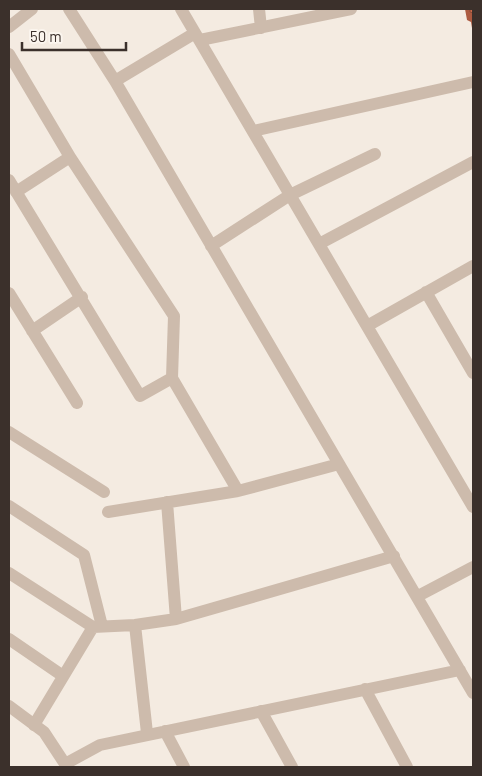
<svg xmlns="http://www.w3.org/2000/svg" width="482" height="776" font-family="Barlow,sans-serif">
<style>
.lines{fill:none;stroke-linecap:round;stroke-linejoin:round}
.minor{stroke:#cdbbac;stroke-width:12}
.wall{fill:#ac5a40}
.building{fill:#c8694b;stroke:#8c4a34}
</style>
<rect width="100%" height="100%" fill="#f4ebe1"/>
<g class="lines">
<path class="minor" d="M 69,9 L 115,81 L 473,693
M 181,9 L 473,507
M 259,9 L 261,28
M 9,27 L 32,9
M 200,40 L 351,9
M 9,54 L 70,157 L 174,316 L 172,378
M 115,81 L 195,33
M 253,131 L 473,82
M 9,180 L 140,396 L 172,378 L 238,491
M 16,192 L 70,157
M 319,244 L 473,162
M 211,246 L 290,195 L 375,154
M 426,292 L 473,373
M 9,293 L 77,403
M 367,326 L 473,266
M 32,331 L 82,297
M 9,432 L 104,492
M 167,502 L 176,619
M 9,506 L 84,555 L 102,626
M 108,512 L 238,491 L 339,464
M 9,573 L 93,627 L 135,625 L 176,619 L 394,556
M 418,596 L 473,567
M 135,625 L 147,733
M 9,639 L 63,676
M 365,689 L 407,767
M 9,706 L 44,732 L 67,767
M 261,711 L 292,767
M 34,725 L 93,627
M 165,731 L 184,767
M 65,764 L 100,745 L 460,670"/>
</g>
<path class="wall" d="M 465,9 L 473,9 L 473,28 L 472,28 L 471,22 L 467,20 Z"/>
<path class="building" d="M 470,9 L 473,9 L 473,13 L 470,12 Z"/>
<rect width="482" height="776" fill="none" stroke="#3b302b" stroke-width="20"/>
<path d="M22 42v8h104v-8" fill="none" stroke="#3b302b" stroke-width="2.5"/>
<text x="30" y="42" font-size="15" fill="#3b302b" stroke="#fbf5ee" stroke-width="4" paint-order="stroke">50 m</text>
</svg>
